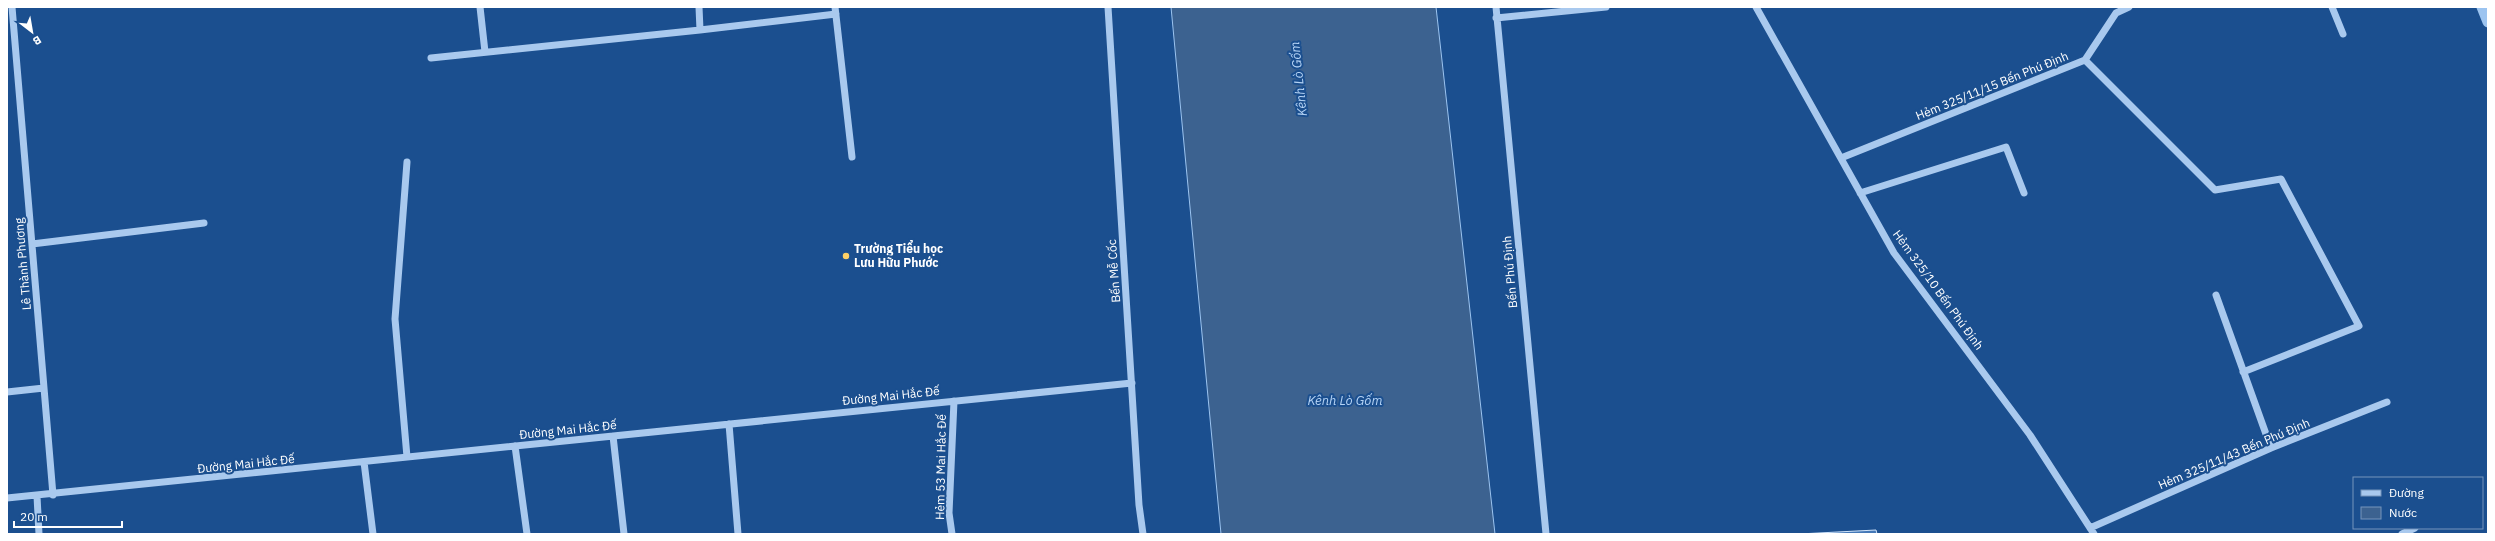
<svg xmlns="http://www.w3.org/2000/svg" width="2495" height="541" font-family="'IBM Plex Sans',sans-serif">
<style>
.water{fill:#3c6290;stroke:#9cc4f0}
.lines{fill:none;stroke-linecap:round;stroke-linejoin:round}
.stream{stroke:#9cc4f0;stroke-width:11}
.building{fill:#4478b7;stroke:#cfe3fa}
.minor{stroke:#a9c9ee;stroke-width:7}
.poi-dot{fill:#ffd166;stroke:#1b4f8f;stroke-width:1.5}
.labels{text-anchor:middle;stroke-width:4;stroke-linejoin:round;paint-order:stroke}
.street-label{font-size:12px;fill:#fff;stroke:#1b4f8f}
.poi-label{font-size:12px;font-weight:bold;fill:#fff;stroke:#1b4f8f;text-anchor:start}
.water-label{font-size:13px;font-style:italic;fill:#b5d3f5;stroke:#1b4f8f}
</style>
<rect width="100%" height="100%" fill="#1b4f8f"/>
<path class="water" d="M 1171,7 L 1436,7 L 1495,534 L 1221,534 Z"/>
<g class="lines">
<path class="stream" d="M 2482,7 L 2488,22"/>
</g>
<path class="building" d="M 1876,530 L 1877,534 L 1799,534 Z"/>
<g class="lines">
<path class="minor" d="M 12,7 L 53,495
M 480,7 L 485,52
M 835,7 L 852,157
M 1108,7 L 1139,505 L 1143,534
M 1496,7 L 1546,534
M 1756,7 L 1894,253 L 2030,435 L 2094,534
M 2332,7 L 2343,34
M 1496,18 L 1606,7
M 700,30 L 836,14
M 431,58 L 700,30 L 699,7
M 2085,60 L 2215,190 L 2281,179 L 2359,326 L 2243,372
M 1841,158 L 2085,60 L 2116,13 L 2129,7
M 407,162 L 395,319 L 407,457
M 1860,193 L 2006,147 L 2024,193
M 32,244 L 204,223
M 2216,295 L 2271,448
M 7,392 L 44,388
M 729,424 L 738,534
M 613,436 L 624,534
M 515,446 L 527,534
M 364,462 L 373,534
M 37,496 L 39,534
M 7,498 L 1132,383
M 2090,528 L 2271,448 L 2387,402
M 952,534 L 949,513 L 954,401
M 2402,534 L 2415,528"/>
</g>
<circle class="poi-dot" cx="846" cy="256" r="4"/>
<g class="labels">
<g class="street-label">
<text transform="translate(1992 86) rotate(-22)" y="4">Hẻm 325/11/15 Bến Phú Định</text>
<text transform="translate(23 264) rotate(-95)" y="4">Lê Thành Phương</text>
<text transform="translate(1114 271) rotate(-94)" y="4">Bến Mễ Cốc</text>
<text transform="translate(1510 272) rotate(-95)" y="4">Bến Phú Định</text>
<text transform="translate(1938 290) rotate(54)" y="4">Hẻm 325/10 Bến Phú Định</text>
<text transform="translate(891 396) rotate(-6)" y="4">Đường Mai Hắc Đế</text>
<text transform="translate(568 430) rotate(-6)" y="4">Đường Mai Hắc Đế</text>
<text transform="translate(2234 454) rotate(-23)" y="4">Hẻm 325/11/43 Bến Phú Định</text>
<text transform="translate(246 464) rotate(-6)" y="4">Đường Mai Hắc Đế</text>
<text transform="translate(941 467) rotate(-89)" y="4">Hẻm 53 Mai Hắc Đế</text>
</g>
<g class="poi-label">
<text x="854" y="253">Trường Tiểu học<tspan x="854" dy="14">Lưu Hữu Phước</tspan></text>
</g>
<g class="water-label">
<text transform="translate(1298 79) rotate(-96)" y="5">Kênh Lò Gốm</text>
<text x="1345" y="405">Kênh Lò Gốm</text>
</g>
</g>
<rect width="2495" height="541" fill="none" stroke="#ffffff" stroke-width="16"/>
<rect x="2353" y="477" width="130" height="52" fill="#1b4f8f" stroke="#7695bc"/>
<rect x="2361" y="490" width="20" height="6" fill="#a9c9ee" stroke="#7695bc"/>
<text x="2389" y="497" font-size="12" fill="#ffffff">Đường</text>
<rect x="2361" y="507" width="20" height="12" fill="#3c6290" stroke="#7695bc"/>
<text x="2389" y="517" font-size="12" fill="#ffffff">Nước</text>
<g transform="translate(32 32) rotate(149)" stroke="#1b4f8f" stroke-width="3" paint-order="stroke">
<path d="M0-3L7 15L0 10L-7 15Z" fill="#ffffff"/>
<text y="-6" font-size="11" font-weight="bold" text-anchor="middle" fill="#ffffff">B</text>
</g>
<path d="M14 521v6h108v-6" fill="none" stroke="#ffffff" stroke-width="2"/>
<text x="20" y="521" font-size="12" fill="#ffffff" stroke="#1b4f8f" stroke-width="3" paint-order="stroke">20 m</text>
</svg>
